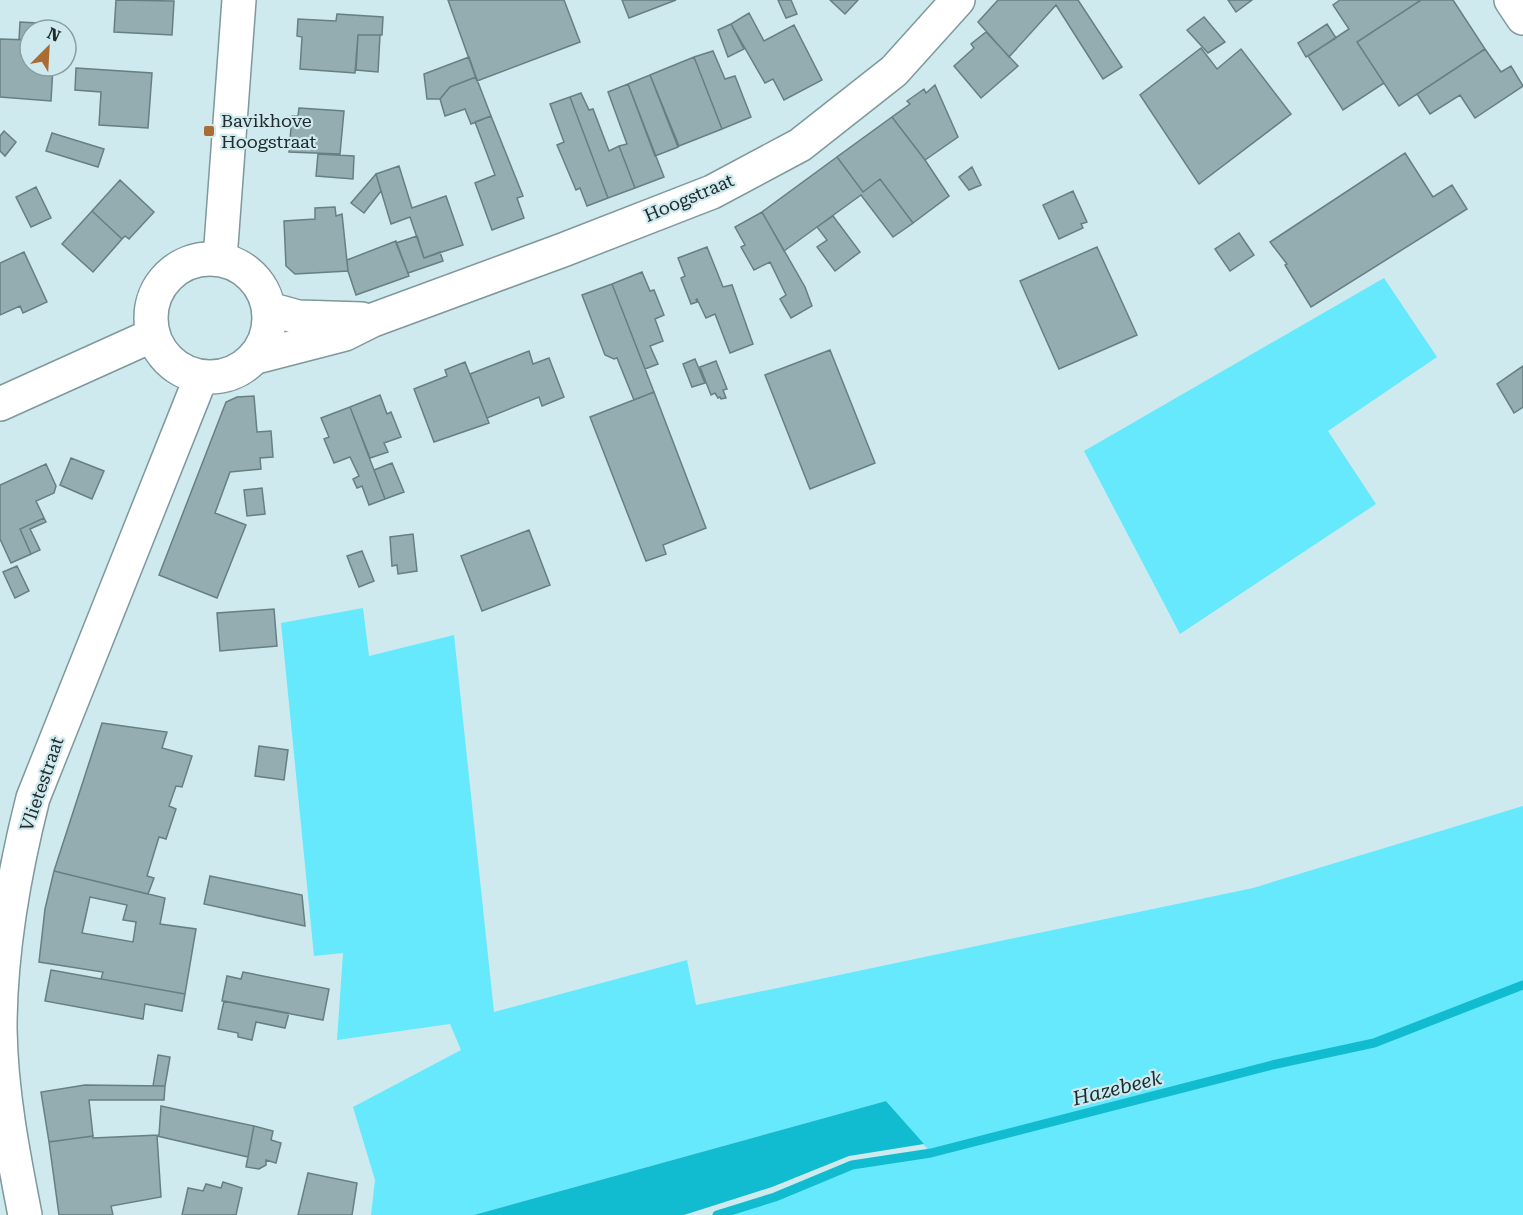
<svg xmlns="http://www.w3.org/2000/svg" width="1523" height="1215" font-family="'Roboto Serif',serif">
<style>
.green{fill:#66e9fc}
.water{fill:#12bcd0}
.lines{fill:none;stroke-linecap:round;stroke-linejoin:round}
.stream{stroke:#12bcd0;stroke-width:9}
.building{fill:#93adb1;stroke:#667f83;stroke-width:1.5;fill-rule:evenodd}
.minor-casing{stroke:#7e989c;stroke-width:36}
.minor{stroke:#fff;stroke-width:33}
.poi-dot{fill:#ab6b34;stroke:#ceeaee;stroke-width:2}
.labels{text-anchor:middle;stroke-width:4.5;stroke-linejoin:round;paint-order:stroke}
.poi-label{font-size:18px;fill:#212b2d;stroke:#ceeaee;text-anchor:start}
.street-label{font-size:18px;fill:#212b2d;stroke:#ceeaee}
.water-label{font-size:20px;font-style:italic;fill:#162e31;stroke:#ceeaee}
</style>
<rect width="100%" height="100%" fill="#ceeaee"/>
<path class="green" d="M 1384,278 L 1437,357 L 1328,431 L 1376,504 L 1180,634 L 1084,451 Z
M 363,608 L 369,656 L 454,635 L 494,1012 L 687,960 L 696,1005 L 1253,888 L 1523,806 L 1523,1215 L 717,1215 L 775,1197 L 852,1165 L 931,1153 L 886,1101 L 474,1215 L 371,1215 L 375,1180 L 353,1107 L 461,1050 L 450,1024 L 337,1040 L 343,953 L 314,956 L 281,623 Z"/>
<path class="water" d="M 886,1101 L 924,1144 L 849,1156 L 772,1187 L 684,1215 L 474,1215 Z"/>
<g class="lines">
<path class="stream" d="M 717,1215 L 775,1197 L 852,1165 L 931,1153 L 1272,1065 L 1374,1043 L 1523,985"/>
</g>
<path class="building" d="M 116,0 L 174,1 L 172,35 L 114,32 Z
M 448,0 L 564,0 L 580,42 L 477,81 Z
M 622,0 L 676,0 L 629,18 Z
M 778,0 L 791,0 L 797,14 L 786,18 Z
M 830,0 L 858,0 L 845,14 Z
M 998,0 L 1078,0 L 1122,67 L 1103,79 L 1056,5 L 1009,57 L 978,22 Z
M 1228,0 L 1252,0 L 1236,12 Z
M 1340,0 L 1421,0 L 1357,42 L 1384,83 L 1343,110 L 1308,56 L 1349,29 L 1333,5 Z
M 1421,0 L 1453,0 L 1485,49 L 1399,106 L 1357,42 Z
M 749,13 L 764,41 L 794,25 L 822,80 L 784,100 L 773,79 L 765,83 L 731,24 Z
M 337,14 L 383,17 L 382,35 L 358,35 L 355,73 L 300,69 L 302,37 L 297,36 L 298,19 L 336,21 Z
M 1204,17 L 1225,42 L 1208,53 L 1187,30 Z
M 20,22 L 54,24 L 54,30 L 30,30 L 30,40 L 19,40 Z
M 731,24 L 744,49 L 728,57 L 718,30 Z
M 1327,24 L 1336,38 L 1306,57 L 1298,43 Z
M 986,32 L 1018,66 L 981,98 L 954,66 L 974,48 L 971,44 Z
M 358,35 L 380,35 L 378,72 L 356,70 Z
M 0,39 L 30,40 L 30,66 L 53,66 L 51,101 L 0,97 Z
M 1201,48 L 1217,69 L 1241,49 L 1291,114 L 1199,184 L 1140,95 Z
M 1485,49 L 1501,72 L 1511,66 L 1523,86 L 1475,118 L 1460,95 L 1430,114 L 1417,94 Z
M 713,51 L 725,79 L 735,76 L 751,117 L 722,129 L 694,57 Z
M 469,57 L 476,77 L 450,87 L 440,99 L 427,99 L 424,74 Z
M 694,57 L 722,129 L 679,146 L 650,75 Z
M 76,68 L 152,73 L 148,128 L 99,125 L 101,92 L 75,90 Z
M 650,75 L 678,147 L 655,156 L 628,84 Z
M 476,77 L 491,116 L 471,124 L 465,109 L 445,116 L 440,99 L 450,87 Z
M 628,84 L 664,177 L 635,188 L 619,146 L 627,144 L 608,92 Z
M 935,85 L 958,137 L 925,160 L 892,117 L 910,104 L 907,101 L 924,89 L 926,93 Z
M 581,93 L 589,110 L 593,109 L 609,151 L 619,146 L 635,188 L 608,198 L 570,97 Z
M 570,97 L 608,198 L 587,206 L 580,188 L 576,190 L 557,145 L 564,142 L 550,104 Z
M 299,108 L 344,111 L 340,154 L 289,152 L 292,116 L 298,116 Z
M 491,116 L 523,196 L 517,198 L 524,218 L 492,230 L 475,183 L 495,175 L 475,122 Z
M 892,117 L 925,160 L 949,196 L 913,223 L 880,179 L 863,192 L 837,157 Z
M 4,131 L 16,142 L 5,156 L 0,151 L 0,136 Z
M 52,133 L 104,149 L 98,167 L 46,151 Z
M 1405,153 L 1433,197 L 1452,185 L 1467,209 L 1311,307 L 1285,265 L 1287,264 L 1270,242 Z
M 318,154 L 354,156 L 353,179 L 316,176 Z
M 837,157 L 863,192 L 880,179 L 913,223 L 893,237 L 861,195 L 784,251 L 762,212 Z
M 399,166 L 412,208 L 446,196 L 463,245 L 424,258 L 410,217 L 391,224 L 376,174 Z
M 972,167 L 981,185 L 969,190 L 959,177 Z
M 376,174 L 381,191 L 364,213 L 351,203 Z
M 120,180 L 154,212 L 129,239 L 125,236 L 122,239 L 92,211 Z
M 36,187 L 51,218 L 31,227 L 16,197 Z
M 1073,191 L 1087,222 L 1081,224 L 1083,228 L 1059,239 L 1043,205 Z
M 335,207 L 336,216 L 342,214 L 348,271 L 295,274 L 286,266 L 284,221 L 315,219 L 315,208 Z
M 92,211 L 122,239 L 93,272 L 62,244 Z
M 762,212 L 805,287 L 812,306 L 791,318 L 780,299 L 786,295 L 770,262 L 754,270 L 741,247 L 745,245 L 735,227 Z
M 833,216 L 860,252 L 835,271 L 817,247 L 827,240 L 817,227 Z
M 1239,233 L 1254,255 L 1230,271 L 1215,249 Z
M 417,236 L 424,258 L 440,252 L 443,261 L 408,273 L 396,243 Z
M 396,241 L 409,276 L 356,295 L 348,271 L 347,260 Z
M 707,247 L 723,287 L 732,285 L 753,344 L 730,353 L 715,314 L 706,318 L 697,299 L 696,300 L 697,302 L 691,304 L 681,278 L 685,276 L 678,258 Z
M 1097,247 L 1137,335 L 1059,369 L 1020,281 Z
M 24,252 L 47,302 L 23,313 L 20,306 L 0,315 L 0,263 Z
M 642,272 L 650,291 L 654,290 L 664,315 L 655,319 L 663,341 L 650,346 L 658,364 L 645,369 L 612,284 Z
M 612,284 L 654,392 L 634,400 L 617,358 L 614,359 L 605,355 L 582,295 Z
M 830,350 L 875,463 L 810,489 L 765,375 Z
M 529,351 L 533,364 L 549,358 L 564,397 L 542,406 L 539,397 L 487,418 L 470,374 Z
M 695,359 L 705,383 L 692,387 L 683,364 Z
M 716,361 L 727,389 L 723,390 L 726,398 L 721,399 L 720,397 L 718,398 L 715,393 L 711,395 L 700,367 Z
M 465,362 L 489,423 L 434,442 L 414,389 L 447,376 L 445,370 Z
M 1523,366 L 1523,407 L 1514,413 L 1497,384 Z
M 654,392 L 706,528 L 663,545 L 666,554 L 646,561 L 590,417 Z
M 380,395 L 387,414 L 391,412 L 401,437 L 384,443 L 388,452 L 370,458 L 350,407 Z
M 254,396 L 257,432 L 271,431 L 273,457 L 260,458 L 261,469 L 230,472 L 215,513 L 246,525 L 217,598 L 159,575 L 226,402 L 237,397 Z
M 350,407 L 385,499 L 369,505 L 362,486 L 357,488 L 353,479 L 359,476 L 350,457 L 334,463 L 324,439 L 329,437 L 321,418 Z
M 71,458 L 104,471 L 92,499 L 60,485 Z
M 392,463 L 404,492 L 385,499 L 374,470 Z
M 46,464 L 56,486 L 54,493 L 36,501 L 44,518 L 20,529 L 31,554 L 11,563 L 0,539 L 0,485 Z
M 262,488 L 265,514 L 247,516 L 244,490 Z
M 44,518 L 46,522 L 30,529 L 40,550 L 31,554 L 20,529 Z
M 529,530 L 550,585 L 482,611 L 461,556 Z
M 413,534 L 417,571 L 398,574 L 397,565 L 392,566 L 390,537 Z
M 362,551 L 374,581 L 359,587 L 347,556 Z
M 17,566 L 29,591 L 15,598 L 3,572 Z
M 274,609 L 277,646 L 220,651 L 217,613 Z
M 102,723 L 167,732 L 162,748 L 192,756 L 182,787 L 176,786 L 169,806 L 176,809 L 166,839 L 159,837 L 147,876 L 154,878 L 148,894 L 54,871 Z
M 259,746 L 288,750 L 284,780 L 255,776 Z
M 54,871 L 165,898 L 160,924 L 196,929 L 185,994 L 101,979 L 103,972 L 39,962 L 45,909 ZM 90,897 L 127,905 L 123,920 L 136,922 L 133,942 L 82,933 Z
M 210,876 L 302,895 L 305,926 L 204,904 Z
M 51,970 L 185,994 L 182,1011 L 145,1004 L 143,1019 L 45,1001 Z
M 243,972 L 329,989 L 323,1020 L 222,1001 L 227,976 L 241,979 Z
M 224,1001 L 289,1013 L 285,1028 L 256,1022 L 252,1040 L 238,1037 L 238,1033 L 218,1029 Z
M 158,1055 L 170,1057 L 165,1086 L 153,1086 Z
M 85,1085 L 165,1086 L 164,1100 L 89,1100 L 93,1136 L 49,1142 L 41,1092 Z
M 161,1106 L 254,1126 L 248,1157 L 157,1136 L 161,1197 L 111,1206 L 113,1215 L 59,1215 L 49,1142 L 93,1136 L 93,1138 L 159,1135 Z
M 254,1126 L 273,1131 L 271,1140 L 281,1143 L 276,1163 L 266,1160 L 266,1165 L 259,1169 L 246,1167 Z
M 308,1173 L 357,1183 L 352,1215 L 298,1215 Z
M 223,1182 L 242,1188 L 236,1215 L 182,1215 L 188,1188 L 203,1191 L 206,1184 L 221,1188 Z"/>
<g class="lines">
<g class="minor-casing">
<path id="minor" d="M 1511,0 L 1523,18
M151 318a59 59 0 1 1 118 0a59 59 0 1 1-118 0Z
M 220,259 L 239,0
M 269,309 L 298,317 L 362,319
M 256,357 L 345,334 L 373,320 L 563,250 L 712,192 L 800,145 L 894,71 L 958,0
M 0,404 L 153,335
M 25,1215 C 13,1154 1,1092 0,1029 C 0,951 14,873 33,798 L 201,377"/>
</g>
<use href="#minor" class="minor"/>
</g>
<rect class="poi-dot" x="203" y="125" width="12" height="12" rx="3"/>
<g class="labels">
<g class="poi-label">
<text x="221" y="127">Bavikhove<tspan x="221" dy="21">Hoogstraat</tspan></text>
</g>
<g class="street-label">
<text transform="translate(689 198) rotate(-23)" y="6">Hoogstraat</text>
<text transform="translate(42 784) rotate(-71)" y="6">Vlietestraat</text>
</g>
<g class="water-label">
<text transform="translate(1117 1088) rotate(-14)" y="7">Hazebeek</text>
</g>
</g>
<g transform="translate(48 48) rotate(24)"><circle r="28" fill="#ceeaee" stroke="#899ea1" stroke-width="1.5"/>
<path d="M0-4.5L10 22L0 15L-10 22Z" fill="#ab6b34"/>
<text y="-9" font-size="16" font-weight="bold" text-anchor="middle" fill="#212b2d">N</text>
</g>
</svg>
